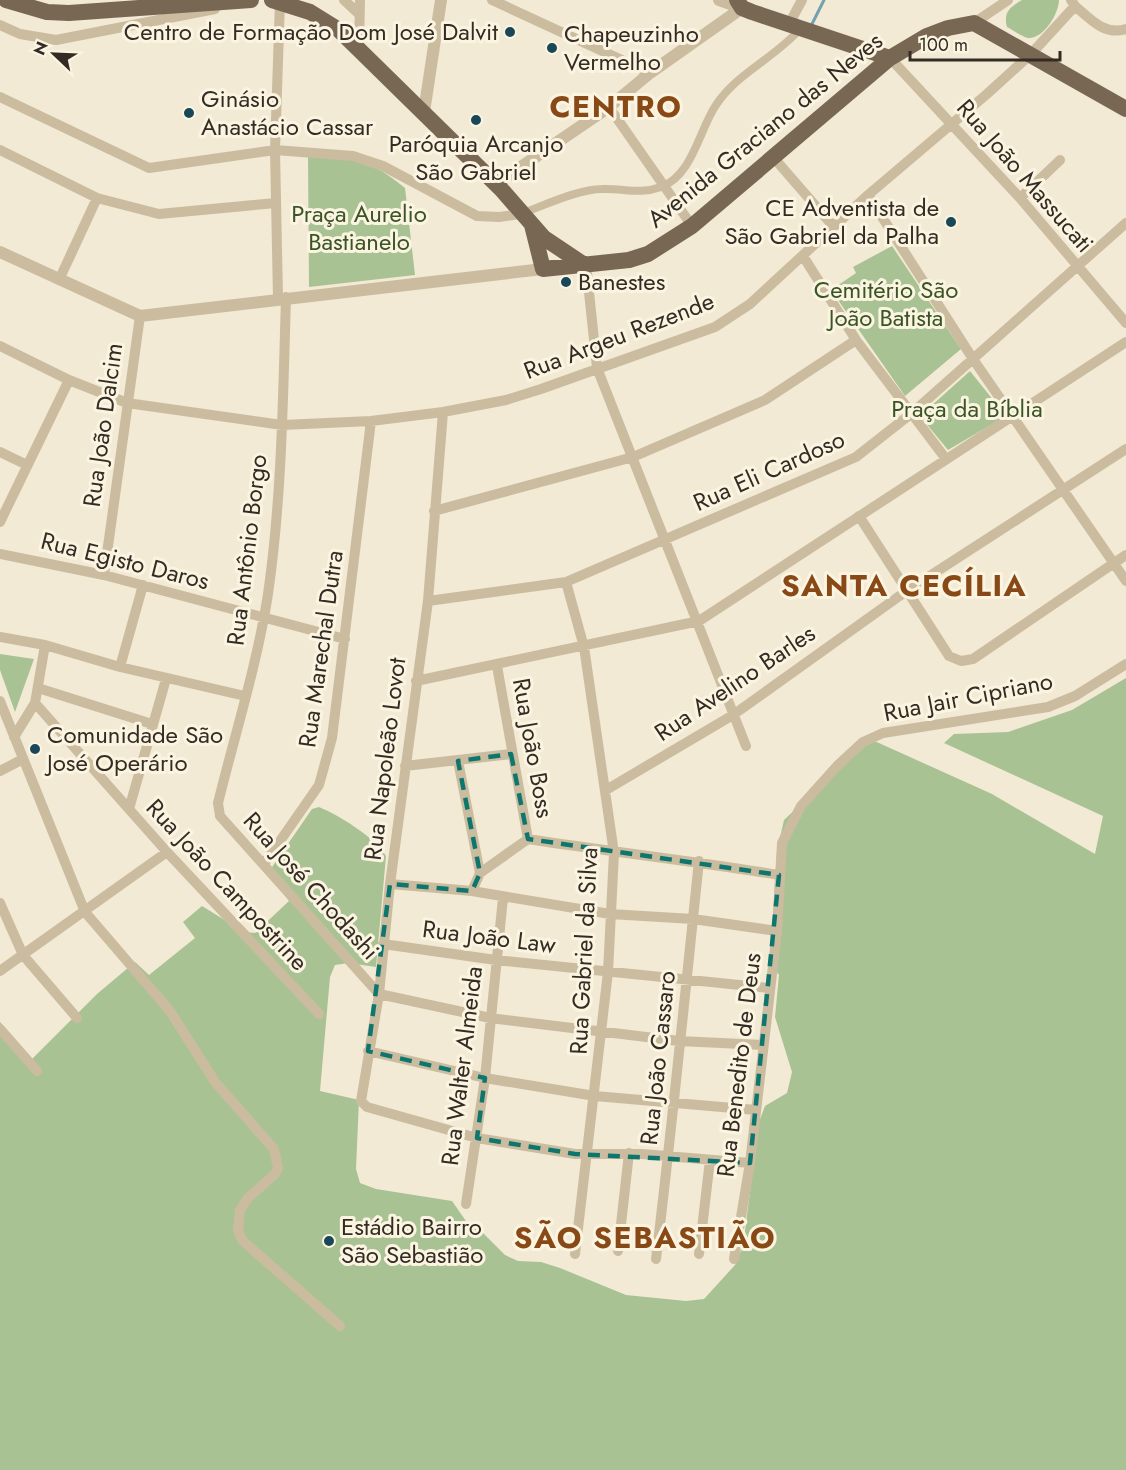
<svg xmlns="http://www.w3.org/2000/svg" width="1126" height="1470" font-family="Jost,sans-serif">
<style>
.green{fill:#a9c294}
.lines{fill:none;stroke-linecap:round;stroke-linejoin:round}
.stream{stroke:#72a2b1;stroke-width:3}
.pedestrian{stroke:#cbbca0;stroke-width:8}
.minor{stroke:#cbbca0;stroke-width:10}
.tertiary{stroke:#cbbca0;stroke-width:12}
.primary{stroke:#786753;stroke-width:16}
.marked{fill:none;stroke:#0f766e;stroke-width:4.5;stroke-dasharray:12 8;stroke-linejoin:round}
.poi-dot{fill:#174758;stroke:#faf4e1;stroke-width:2}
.labels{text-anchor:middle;stroke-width:6;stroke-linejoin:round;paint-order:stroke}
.poi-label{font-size:24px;fill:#342c24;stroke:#faf4e1;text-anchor:start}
.street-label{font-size:24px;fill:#342c24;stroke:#faf4e1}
.park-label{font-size:24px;fill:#3a5426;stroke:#faf4e1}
.district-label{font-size:30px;font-weight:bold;letter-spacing:1.5px;fill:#894917;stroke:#faf4e1}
</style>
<rect width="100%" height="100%" fill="#f2ead4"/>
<path class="green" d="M 1022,0 L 1059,0 C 1059,13 1044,39 1028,38 C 1022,37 1013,30 1007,27 C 1003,12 1010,7 1022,0 Z
M 308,156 C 351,158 371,159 405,188 L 415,275 L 309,287 Z
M 892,246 L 961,349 L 905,396 L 831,290 L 856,273 L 853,267 Z
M 970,371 L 1006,416 L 948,450 L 920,416 Z
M 0,654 L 34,659 L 15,712 L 0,670 Z
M 1126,678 L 1126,1470 L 0,1470 L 0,1022 L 32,1059 L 97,994 L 135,962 L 149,975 L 195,938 L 183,922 L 202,906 L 244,932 L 255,933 L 289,901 L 270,870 L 312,809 L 319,807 C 338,815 375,837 386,856 L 376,967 L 348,963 L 335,965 L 330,977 L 320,1091 L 359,1100 L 356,1169 L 360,1183 L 376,1189 L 452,1201 L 468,1224 L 475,1225 L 505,1255 L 518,1261 L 541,1262 L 560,1268 L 626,1295 L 686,1301 L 704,1299 L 735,1265 L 743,1246 L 759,1122 L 765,1106 L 787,1093 L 792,1072 L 775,1017 L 779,975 L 770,963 L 777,851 L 784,820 L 870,739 L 992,794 L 1095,854 L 1103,816 L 944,743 L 954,734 L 1008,732 L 1072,710 Z"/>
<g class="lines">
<path class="stream" d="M 811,26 L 824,0"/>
<path class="pedestrian" d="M 523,213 C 545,205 579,189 602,189 C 624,188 639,195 661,187 C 693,175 699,130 716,105 C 737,73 776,57 800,29"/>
<path class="minor" d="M 344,0 L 358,13
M 492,0 L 650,73
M 1075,6 C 1090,19 1105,36 1126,29
M 974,23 L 1008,0
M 789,24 L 802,0
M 0,25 L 20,34 L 56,40 L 215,9
M 359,48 L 360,0
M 890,58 L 1020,198 L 1126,323
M 0,97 L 149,168 L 275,150 L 353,156 L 383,166 L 477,216 L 499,217 L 520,214
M 609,107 L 692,226
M 0,150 L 97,198 L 159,214 L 276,203
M 774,158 L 833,226
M 868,195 L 973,359 L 1126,581
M 1020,198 L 1060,160
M 803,256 L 856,340 L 946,459
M 586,264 L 597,368 L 746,746
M 59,280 L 97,198
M 286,297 C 283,396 282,497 268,594 C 257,665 235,734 218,803 L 220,816 L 379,994 L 490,1018 L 679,1041 L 763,1045
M 278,298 L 275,150 L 280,1
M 0,346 L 69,380 L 127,403 L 282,425 L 371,421 L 443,412 L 506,400 L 541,389 L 715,327 L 750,304 L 868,195 L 987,94 L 1031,54 L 1075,6 L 1071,0
M 443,412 L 428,601 L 390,884 L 379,994 L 361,1101 L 367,1107 L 477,1138 L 575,1154 L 642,1154 L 750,1163
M 0,452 L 27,465
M 434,511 L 633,457 L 765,400 L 856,340
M 859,516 L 949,656 L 961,661 L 973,659 L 1126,555
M 0,522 L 69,380
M 0,554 L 104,575 L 345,639
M 104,575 L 140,316
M 566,582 L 584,647 L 614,853 L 608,972 L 575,1254
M 428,601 L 566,582 L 856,457 L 912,413 L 1126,223
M 0,637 L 45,645 L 120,667 L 245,696
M 497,666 L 528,839
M 120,667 L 143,585
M 416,681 L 699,621 L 1126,342
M 38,688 L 152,724
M 0,701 L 85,912 L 170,1011 L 215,1082 L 274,1149 L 278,1168 L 275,1174 L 248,1198 L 240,1210 L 238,1230 L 242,1240 L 340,1326
M 35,703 L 167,852 L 319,1014
M 14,737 L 35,703 L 45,645
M 458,761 L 480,873
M 405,766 L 511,754
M 0,771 L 23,759
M 606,790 L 733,715 L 905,592 L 1126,449
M 129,809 L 166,679
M 264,864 L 319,785 L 332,738 L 371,421
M 390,884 L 472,891 L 610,914 L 693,919 L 777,931
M 472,891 L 480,873 L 528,839 C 612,852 695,861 779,875
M 0,903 L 23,955 L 77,1018
M 383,944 L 496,960 L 769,988
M 0,971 L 167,852
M 0,1029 L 37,1071
M 368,1051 L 485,1078 L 595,1096 L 756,1110
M 466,1204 L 485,1078 L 503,898
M 618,1251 L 629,1153
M 699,1254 L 710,1160
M 656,1259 C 672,1127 685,994 699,861
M 734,1259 L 750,1163 L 777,931 L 782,843 L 801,806 L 837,766 L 863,742 L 883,733 L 1048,707 L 1075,696 L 1126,664"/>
<path class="tertiary" d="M 719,0 L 742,8
M 424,112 L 441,0
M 496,184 L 609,107 L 650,73 L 742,8
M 0,252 L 140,316 L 543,269"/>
<path class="primary" d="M 6,0 L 47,12 L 69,13 L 251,0
M 272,0 L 310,12 L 339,30 L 501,189 L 544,238 L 583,264
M 737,0 L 742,8 L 752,12 L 890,58
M 532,225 L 543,269 L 629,260 L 648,254 L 692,226 L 890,58 L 927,36 L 948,28 L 974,23 L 1126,109"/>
</g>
<path class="marked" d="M 511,754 L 528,839 L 779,875 L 750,1163 L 575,1154 L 477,1138 L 485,1078 L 368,1051 L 390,884 L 472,891 L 480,873 L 458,761 Z"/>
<g class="poi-dot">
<circle cx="510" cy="32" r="6"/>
<circle cx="552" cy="48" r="6"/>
<circle cx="189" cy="113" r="6"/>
<circle cx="476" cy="120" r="6"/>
<circle cx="951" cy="222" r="6"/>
<circle cx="566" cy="282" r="6"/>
<circle cx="35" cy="749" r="6"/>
<circle cx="329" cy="1241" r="6"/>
</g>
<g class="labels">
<g class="poi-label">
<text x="498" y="40" text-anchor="end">Centro de Formação Dom José Dalvit</text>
<text x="564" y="42">Chapeuzinho<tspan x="564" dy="28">Vermelho</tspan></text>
<text x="201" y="107">Ginásio<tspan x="201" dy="28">Anastácio Cassar</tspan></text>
<text x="476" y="152" text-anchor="middle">Paróquia Arcanjo<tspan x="476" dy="28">São Gabriel</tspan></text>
<text x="939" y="216" text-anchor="end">CE Adventista de<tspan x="939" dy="28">São Gabriel da Palha</tspan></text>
<text x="578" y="290">Banestes</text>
<text x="47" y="743">Comunidade São<tspan x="47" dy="28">José Operário</tspan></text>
<text x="341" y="1235">Estádio Bairro<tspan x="341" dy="28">São Sebastião</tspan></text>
</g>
<g class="street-label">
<text transform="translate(765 130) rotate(-39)" y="8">Avenida Graciano das Neves</text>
<text transform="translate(1025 176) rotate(49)" y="8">Rua João Massucati</text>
<text transform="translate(619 336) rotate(-21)" y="8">Rua Argeu Rezende</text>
<text transform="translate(103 425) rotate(-82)" y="8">Rua João Dalcim</text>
<text transform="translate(769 471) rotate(-24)" y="8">Rua Eli Cardoso</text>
<text transform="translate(247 550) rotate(-83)" y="8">Rua Antônio Borgo</text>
<text transform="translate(125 561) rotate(14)" y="8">Rua Egisto Daros</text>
<text transform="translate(321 649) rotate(-82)" y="8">Rua Marechal Dutra</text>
<text transform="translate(735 683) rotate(-34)" y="8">Rua Avelino Barles</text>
<text transform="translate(968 697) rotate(-11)" y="8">Rua Jair Cipriano</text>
<text transform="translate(533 748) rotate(80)" y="8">Rua João Boss</text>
<text transform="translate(385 759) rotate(-83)" y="8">Rua Napoleão Lovot</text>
<text transform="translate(227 885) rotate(47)" y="8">Rua João Campostrine</text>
<text transform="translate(311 886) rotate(48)" y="8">Rua José Chodashi</text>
<text transform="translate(489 937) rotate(7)" y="8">Rua João Law</text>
<text transform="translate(584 951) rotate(-87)" y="8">Rua Gabriel da Silva</text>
<text transform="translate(658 1058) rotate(-84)" y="8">Rua João Cassaro</text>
<text transform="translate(739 1065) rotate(-83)" y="8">Rua Benedito de Deus</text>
<text transform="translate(462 1066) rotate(-83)" y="8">Rua Walter Almeida</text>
</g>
<g class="park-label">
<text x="359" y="222">Praça Aurelio<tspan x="359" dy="28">Bastianelo</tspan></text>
<text x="886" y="298">Cemitério São<tspan x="886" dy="28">João Batista</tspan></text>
<text x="967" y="417">Praça da Bíblia</text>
</g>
<g class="district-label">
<text x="616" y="117">CENTRO</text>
<text x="904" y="596">SANTA CECÍLIA</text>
<text x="645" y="1248">SÃO SEBASTIÃO</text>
</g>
</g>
<g transform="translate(54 54) rotate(293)" stroke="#faf4e1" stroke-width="4.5" paint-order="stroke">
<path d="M0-4.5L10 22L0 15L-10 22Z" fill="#342c24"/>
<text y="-9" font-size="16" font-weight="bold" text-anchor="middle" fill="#342c24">N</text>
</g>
<path d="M910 51v9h150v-9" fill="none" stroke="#342c24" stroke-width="3"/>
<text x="919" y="51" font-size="18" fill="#342c24" stroke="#faf4e1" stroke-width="4.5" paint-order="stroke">100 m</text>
</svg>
